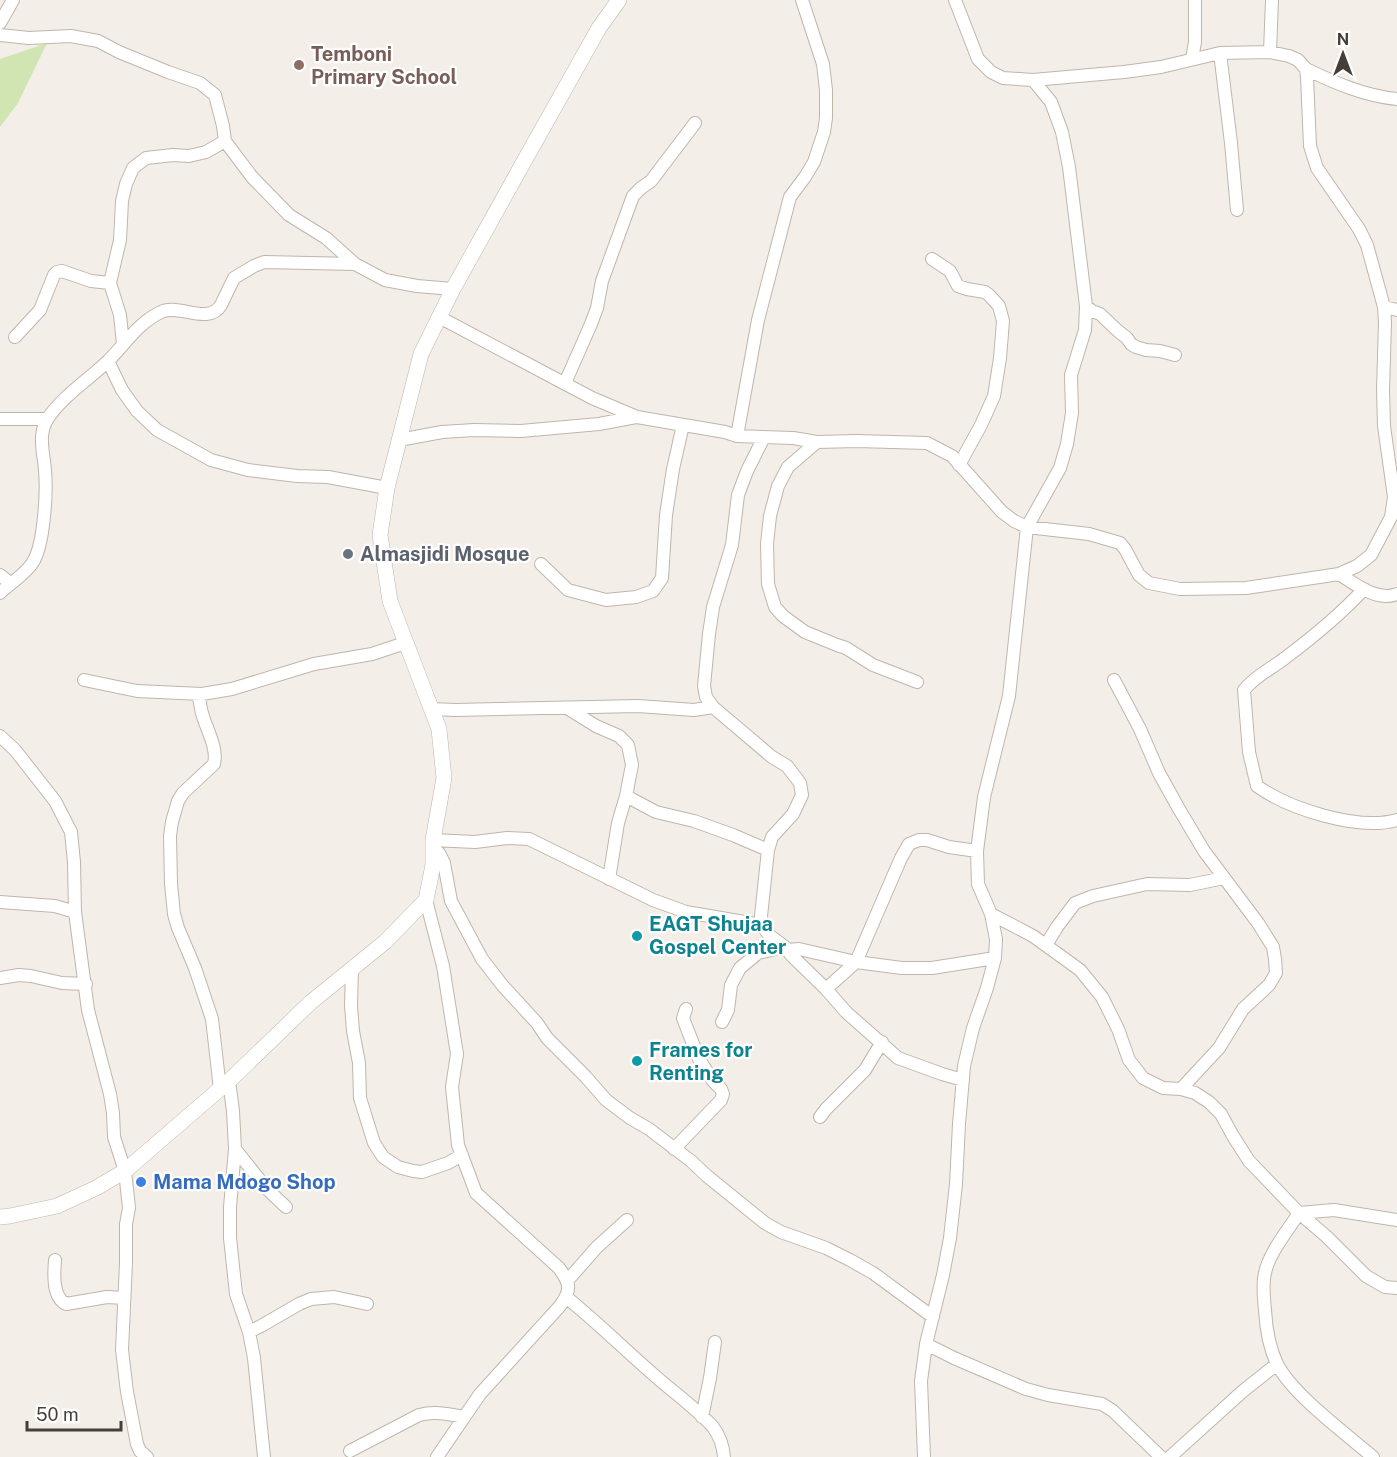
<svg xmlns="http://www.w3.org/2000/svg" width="1397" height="1457" font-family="'Public Sans',sans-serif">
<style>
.green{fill:#d1e5b3}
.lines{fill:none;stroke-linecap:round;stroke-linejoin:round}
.minor-casing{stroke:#beb6ab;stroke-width:14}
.tertiary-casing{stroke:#beb6ab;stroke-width:16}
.minor{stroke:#fff;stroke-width:12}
.tertiary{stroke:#fff;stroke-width:15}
.education-dot{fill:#8d6e63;stroke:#fff;stroke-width:2}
.worship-dot{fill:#6b7280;stroke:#fff;stroke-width:2}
.culture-dot{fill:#0f9aa8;stroke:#fff;stroke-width:2}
.shop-dot{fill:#3f7fe0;stroke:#fff;stroke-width:2}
.labels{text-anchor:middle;stroke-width:4.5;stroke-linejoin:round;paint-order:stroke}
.education-label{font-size:20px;font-weight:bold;fill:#785e54;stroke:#fff;text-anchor:start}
.worship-label{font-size:20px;font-weight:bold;fill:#5b616d;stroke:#fff;text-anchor:start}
.culture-label{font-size:20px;font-weight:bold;fill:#0d838f;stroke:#fff;text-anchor:start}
.shop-label{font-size:20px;font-weight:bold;fill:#366cbe;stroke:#fff;text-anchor:start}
</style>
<rect width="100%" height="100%" fill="#f3efe8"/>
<path class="green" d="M 47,43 L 18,103 L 0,127 L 0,59 Z"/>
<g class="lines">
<g class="minor-casing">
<path id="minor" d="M 0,23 L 13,0
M 0,35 L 29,38 L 71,36 L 98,41 L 119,52 L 168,72 L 200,83 L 215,95 L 223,126 L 225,141 L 252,177 L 289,215 L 326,238 L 355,264 L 385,280 L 417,286 L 453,289
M 1270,52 L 1272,0
M 1220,53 L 1231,143 L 1237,210
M 1192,59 L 1195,42 L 1195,0
M 1306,69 C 1335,83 1365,96 1397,99
M 932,259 L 950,271 L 958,286 L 967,289 L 985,292 L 989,295 L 999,306 L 1003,321 L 1000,358 L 994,396 L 981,425 L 959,465
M 1086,306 L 1092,311 L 1100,314 L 1118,331 L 1127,338 L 1131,344 L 1136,347 L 1146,350 L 1160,351 L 1175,355
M 1384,307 L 1397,310
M 439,317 L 592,398 L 637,417 L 725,432 L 737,436 L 793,438 L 817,442 L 857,441 L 927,443 L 952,456 L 1002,512 L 1014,521 L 1027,527 L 1089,534 L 1120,543 L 1125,549 L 1139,575 L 1149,583 L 1180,589 L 1246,588 L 1339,574 L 1357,566 L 1371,555 L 1391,517 L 1394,497 L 1384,426 L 1383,390 L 1385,323 L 1384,307 L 1367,245 L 1359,229 L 1317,168 L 1310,146 L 1307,77 L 1306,69 L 1298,60 L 1289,56 L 1270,52 L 1220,53 L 1161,67 L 1124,72 L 1033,80 L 1003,78 L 991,72 L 978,59 L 955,0
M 15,337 L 40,310 L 54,275 L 57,272 L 62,271 L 91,281 L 110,283
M 123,344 L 120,315 L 110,283 L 120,240 L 122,201 L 126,184 L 133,168 L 146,158 L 173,155 L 189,156 L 206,152 L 225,141
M 108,361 L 122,390 L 137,411 L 157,430 L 211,460 L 248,470 L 297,476 L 328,477 L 387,488
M 565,383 L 591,324 L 597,308 L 602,281 L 633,196 L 641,188 L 651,181 L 695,123
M 0,419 L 47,419
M 737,436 L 758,320 L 790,197 L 805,177 L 814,162 L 824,132 L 826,118 L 826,90 L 823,64 L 802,0
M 764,437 L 747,471 L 738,495 L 732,545 L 713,607 L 709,634 L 704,686 L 706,697 L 713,707 L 772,757 L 787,766 L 800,783 L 802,795 L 793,814 L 772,837 L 768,850 L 761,916 L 762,925 L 769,935 L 785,947 L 792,956 L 826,989 L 846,1012 L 898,1058 L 942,1074 L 963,1080
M 399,440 L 442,432 L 474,430 L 521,431 L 599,424 L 636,417
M 817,442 L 788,467 L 778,486 L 770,516 L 767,544 L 768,584 L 775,607 L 783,616 L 805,632 L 837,645 L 846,648 L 873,665 L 917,682
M 541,564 L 568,590 L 606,600 L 636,597 L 653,591 L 662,578 L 666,515 L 673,469 L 683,425
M 1339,574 C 1355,584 1377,602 1397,594
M 0,575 L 10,583
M 1364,589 C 1340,615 1313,637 1285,658 C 1271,669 1255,676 1244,690 L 1249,752 L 1257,786 C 1289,809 1358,831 1397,820
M 0,593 C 9,584 27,573 33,562 C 44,545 47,492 45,471 C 44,453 37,435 48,418 C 64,395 88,380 108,361 C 126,343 138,323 161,312 C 178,303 208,326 221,305 L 234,278 L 254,266 L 264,262 L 355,264
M 84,680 L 137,691 L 202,694 L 232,689 L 314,664 L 372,654 L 405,643
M 1114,680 L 1140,729 L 1159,773 L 1179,809 L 1204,851 L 1258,923 L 1273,947 L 1275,959 L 1276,973 L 1269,985 L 1243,1009 L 1219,1048 L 1181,1089
M 198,694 C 200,700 200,707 202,713 C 206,729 218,747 214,764 L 183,793 L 178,801 L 172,822 L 170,836 L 171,884 L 174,914 L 178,928 L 195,968 L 212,1019 L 220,1089
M 567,708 L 596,726 L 619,736 L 628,745 L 632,765 L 626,796 L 618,823 L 609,879
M 431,709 L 455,710 L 638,706 L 694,710 L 713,707
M 0,736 L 15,750 L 55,801 L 71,832 L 74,862 L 75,912 L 88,1010 L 110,1094 L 113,1113 L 114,1137 L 125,1171 L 129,1208 L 126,1224 L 126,1263 L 122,1350 L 127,1392 L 137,1444 L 140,1451 L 147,1457
M 626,796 L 656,812 L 694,821 L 733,835 L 768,850
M 433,840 L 475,842 L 507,838 L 529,839 L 653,900 L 686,912 L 762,925
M 433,848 L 439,853 L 444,863 L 451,901 L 482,959 L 503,986 L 537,1023 L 547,1038 L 586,1077 L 606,1100 L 630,1118 L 649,1129 L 691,1161 L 707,1176 L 765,1223 L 781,1232 L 826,1248 L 850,1260 L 873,1273 L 933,1317
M 426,900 L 443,966 L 457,1054 L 452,1087 L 458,1145 L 476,1193 L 559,1268 C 570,1283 572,1290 560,1306 L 480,1394 L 437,1457
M 0,902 L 55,906 L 75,912
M 991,914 L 1033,936 L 1080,970 L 1102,997 L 1118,1029 L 1129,1060 L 1143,1078 L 1163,1088 L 1181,1089 L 1195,1093 L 1209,1102 L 1221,1114 L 1233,1136 L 1249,1161 L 1299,1213 L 1326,1236 L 1366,1276 L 1385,1287 L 1397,1288
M 1046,945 L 1057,927 L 1075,903 L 1093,896 L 1147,884 L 1190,885 L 1224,878
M 787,950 L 799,949 L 856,962 L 902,968 L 932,968 L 995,958
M 352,968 L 351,1006 L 353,1031 L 359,1063 L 360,1098 L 374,1143 L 383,1157 L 398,1167 L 413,1171 L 422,1172 L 448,1163 L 462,1155
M 0,978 L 19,975 L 31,976 L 62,983 L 86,984
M 826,989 L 856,962 L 901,858 L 909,844 L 919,840 L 927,840 L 949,847 L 977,851
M 722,1022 L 728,1010 L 731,985 L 740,968 L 758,953 L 785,947
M 229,1081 L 233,1111 L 235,1149 L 230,1207 L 230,1238 L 236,1294 L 249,1332 L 254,1358 L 264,1457
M 820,1117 L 826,1109 L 865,1070 L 882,1042
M 235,1149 L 267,1189 L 286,1207
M 674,1149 L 721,1100 L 723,1094 L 721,1089 L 713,1081 L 699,1059 L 686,1026 L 683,1018 L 686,1009
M 55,1260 C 54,1273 52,1297 66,1304 L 107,1297 L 124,1298
M 568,1280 L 597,1247 L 627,1220
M 566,1297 C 597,1322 624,1349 654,1375 C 673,1392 696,1408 713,1427 C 720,1436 723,1445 724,1457
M 249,1332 L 261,1326 L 299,1304 L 311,1299 L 334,1297 L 367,1304
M 926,1344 L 954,1358 L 1026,1389 L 1048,1395 L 1102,1404 L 1113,1411 L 1161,1457
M 702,1417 L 710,1378 L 715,1342
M 350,1451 L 419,1415 C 435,1411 448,1414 464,1417
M 924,1457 L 921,1381 L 926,1344 L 943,1275 L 950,1238 L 956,1184 L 959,1124 L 964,1066 L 973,1028 L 987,988 L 995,958 L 996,939 L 991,914 L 978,884 L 977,851 L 984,797 L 1009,696 L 1027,527 L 1060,468 L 1067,444 L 1072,413 L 1071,375 L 1085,330 L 1086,306 L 1069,167 L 1062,132 L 1051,102 L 1033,80
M 1170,1457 L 1243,1391 L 1277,1364
M 1373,1457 C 1345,1433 1293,1395 1277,1364 C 1269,1347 1266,1328 1265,1310 C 1264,1298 1262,1285 1265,1273 C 1269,1253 1288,1230 1299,1213 L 1334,1210 L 1397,1220"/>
</g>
<g class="tertiary-casing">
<path id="tertiary" d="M 0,1217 L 10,1216 L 57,1206 L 96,1188 L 125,1171 L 229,1081 L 311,1002 L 385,942 L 426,900 L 433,865 L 433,840 L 444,778 L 439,729 L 390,601 L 380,535 L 387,488 L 421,354 L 453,289 L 522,165 L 599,28 L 619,0"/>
</g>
<use href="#minor" class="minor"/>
<use href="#tertiary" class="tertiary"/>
</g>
<circle class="education-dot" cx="299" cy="65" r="6"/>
<circle class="worship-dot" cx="348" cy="554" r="6"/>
<g class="culture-dot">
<circle cx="637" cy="936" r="6"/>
<circle cx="637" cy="1061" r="6"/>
</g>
<circle class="shop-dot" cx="141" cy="1182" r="6"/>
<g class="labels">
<g class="education-label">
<text x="311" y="61">Temboni<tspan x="311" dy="23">Primary School</tspan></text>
</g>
<g class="worship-label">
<text x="360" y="561">Almasjidi Mosque</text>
</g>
<g class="culture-label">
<text x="649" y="931">EAGT Shujaa<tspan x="649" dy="23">Gospel Center</tspan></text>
<text x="649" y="1057">Frames for<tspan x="649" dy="23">Renting</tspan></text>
</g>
<g class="shop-label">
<text x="153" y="1189">Mama Mdogo Shop</text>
</g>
</g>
<g transform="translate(1343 54)" stroke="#ffffff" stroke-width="4.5" paint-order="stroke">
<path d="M0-4.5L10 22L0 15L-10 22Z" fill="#463f37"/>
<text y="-9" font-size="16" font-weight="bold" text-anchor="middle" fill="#463f37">N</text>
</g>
<path d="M27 1421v9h94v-9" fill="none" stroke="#463f37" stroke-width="3"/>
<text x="36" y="1421" font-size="18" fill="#463f37" stroke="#ffffff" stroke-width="4.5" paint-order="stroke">50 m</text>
</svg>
